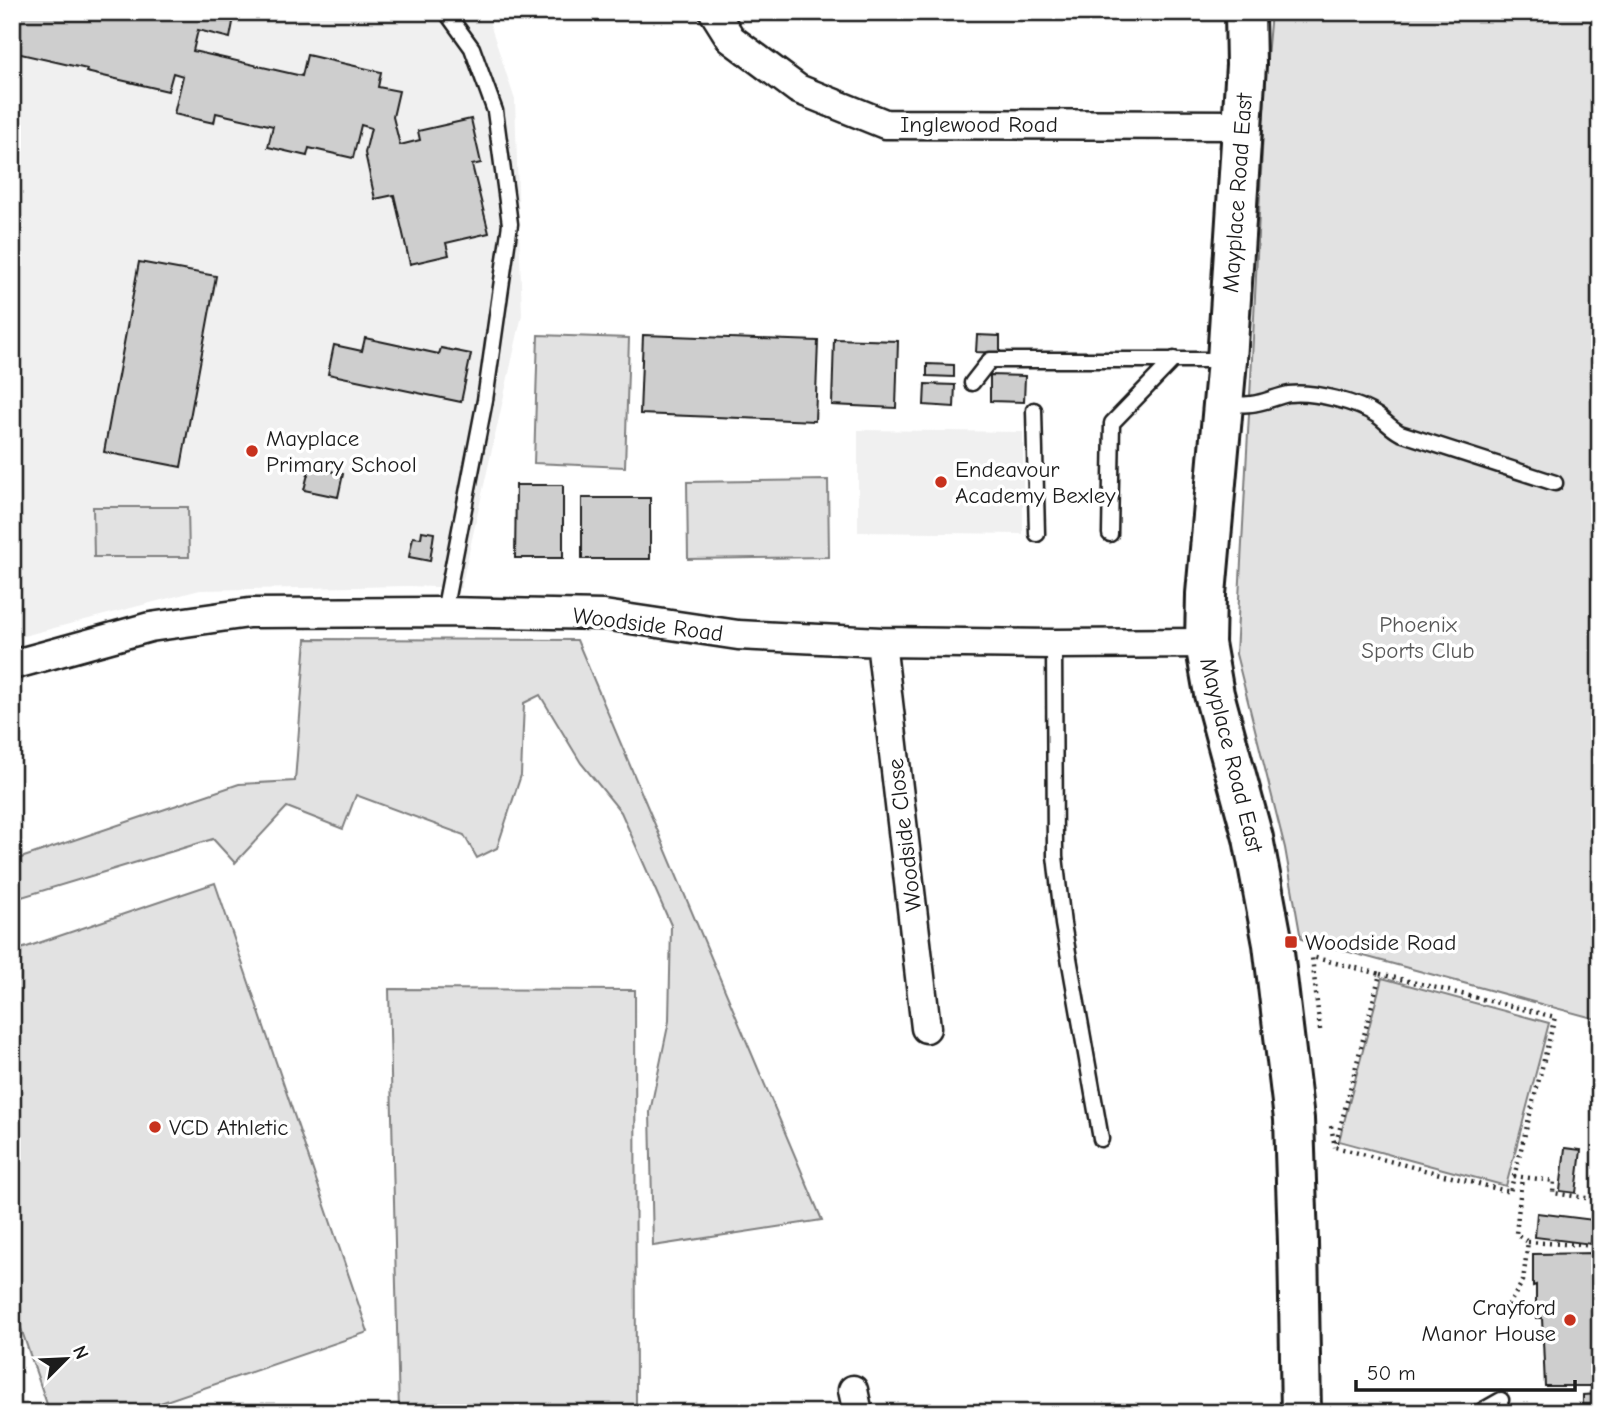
<svg xmlns="http://www.w3.org/2000/svg" width="1612" height="1425" font-family="'Comic Neue',sans-serif">
<style>
.built{fill:#f0f0f0}
.green{fill:#e2e2e2;stroke:#7f7f7f;stroke-width:2}
.building{fill:#cecece;stroke:#1c1c1c;stroke-width:2}
.lines{fill:none;stroke-linecap:round;stroke-linejoin:round}
.lane-casing{stroke:#1c1c1c;stroke-width:19}
.street-casing{stroke:#1c1c1c;stroke-width:33}
.secondary-casing{stroke:#1c1c1c;stroke-width:44}
.path{stroke:#1c1c1c;stroke-width:4.5;stroke-dasharray:2 5;stroke-linecap:butt}
.lane{stroke:#fff;stroke-width:14}
.street{stroke:#fff;stroke-width:28}
.secondary{stroke:#fff;stroke-width:38}
.poi-dot{fill:#c8321e;stroke:#fff;stroke-width:2.5}
.labels{text-anchor:middle;stroke-width:7;stroke-linejoin:round;paint-order:stroke}
.street-label{font-size:23px;fill:#1c1c1c;stroke:#fff}
.poi-label{font-size:23px;fill:#1c1c1c;stroke:#fff;text-anchor:start}
.park-label{font-size:23px;fill:#575757;stroke:#fff}
</style>
<rect width="100%" height="100%" fill="#fff"/>
<filter id="ink" filterUnits="userSpaceOnUse"><feTurbulence type="fractalNoise" baseFrequency=".0143" numOctaves="2"/><feDisplacementMap in="SourceGraphic" scale="14" xChannelSelector="R" yChannelSelector="G"/><feConvolveMatrix kernelMatrix="1 2 1 2 8 2 1 2 1" color-interpolation-filters="sRGB"/></filter>
<g filter="url(#ink)">
<path class="built" d="M 12,12 L 486,12 L 515,100 L 522,315 L 461,588 L 409,586 L 200,590 L 12,639 Z
M 858,430 L 1023,432 L 1023,534 L 858,532 Z"/>
<path class="green" d="M 1271,12 L 1600,12 L 1600,1020 L 1301,939 L 1285,848 L 1236,654 L 1252,359 L 1266,69 Z
M 538,335 L 629,338 L 625,467 L 534,463 Z
M 828,480 L 829,557 L 688,559 L 687,482 Z
M 93,507 L 188,507 L 189,557 L 94,557 Z
M 306,639 L 577,640 L 822,1220 L 653,1246 L 650,1112 L 669,1021 L 671,925 L 621,812 L 581,763 L 540,695 L 524,703 L 521,775 L 497,848 L 477,858 L 464,835 L 356,795 L 343,829 L 287,807 L 235,863 L 213,839 L 12,900 L 12,861 L 239,784 L 295,781 Z
M 215,883 L 368,1332 L 131,1413 L 50,1413 L 12,1302 L 12,952 Z
M 1382,978 L 1549,1023 L 1506,1186 L 1339,1141 Z
M 389,989 L 635,990 L 636,1413 L 399,1413 Z"/>
<path class="building" d="M 12,12 L 235,12 L 230,38 L 198,30 L 193,51 L 302,76 L 307,55 L 381,72 L 378,87 L 399,91 L 393,117 L 400,145 L 420,140 L 418,131 L 471,119 L 481,163 L 472,165 L 489,233 L 446,243 L 449,255 L 410,264 L 394,195 L 375,199 L 365,153 L 371,128 L 361,125 L 353,158 L 309,148 L 307,156 L 268,147 L 273,126 L 216,113 L 214,123 L 174,114 L 183,76 L 173,73 L 168,91 L 86,72 L 87,69 L 12,52 Z
M 139,262 L 216,276 L 181,467 L 104,452 Z
M 643,335 L 818,341 L 815,421 L 640,414 Z
M 977,335 L 1000,336 L 1000,353 L 976,352 Z
M 365,338 L 439,354 L 441,348 L 471,354 L 461,402 L 328,374 L 334,345 L 362,351 Z
M 834,339 L 898,341 L 896,408 L 832,405 Z
M 927,364 L 954,365 L 954,377 L 927,376 Z
M 990,375 L 1025,376 L 1024,402 L 990,401 Z
M 925,384 L 955,385 L 954,407 L 924,405 Z
M 310,466 L 343,474 L 338,497 L 304,490 Z
M 516,485 L 563,485 L 563,558 L 515,558 Z
M 582,498 L 650,498 L 650,559 L 582,559 Z
M 422,531 L 434,533 L 430,561 L 409,557 L 413,537 L 421,538 Z
M 1565,1148 L 1581,1150 L 1576,1193 L 1560,1191 Z
M 1537,1213 L 1594,1220 L 1591,1244 L 1535,1237 Z
M 1597,1253 L 1598,1321 L 1600,1321 L 1600,1338 L 1598,1338 L 1600,1386 L 1545,1386 L 1542,1318 L 1536,1318 L 1536,1285 L 1533,1286 L 1533,1254 Z
M 1600,1394 L 1600,1413 L 1583,1413 L 1583,1395 Z"/>
<g class="lines">
<g class="lane-casing">
<path id="lane" d="M 972,383 L 990,360 L 1226,360
M 1224,403 C 1235,404 1247,406 1257,403 C 1268,401 1278,396 1289,394 C 1313,391 1358,402 1378,416 C 1386,422 1391,428 1400,433 L 1555,483
M 1034,410 L 1037,534
M 1110,534 L 1112,423 L 1174,359
M 444,612 L 485,400 L 510,224 L 495,111 L 472,48 L 446,12
M 1054,644 L 1055,856 L 1063,924 L 1101,1139
M 1478,1413 L 1501,1400"/>
</g>
<g class="street-casing">
<path id="street" d="M 714,12 L 731,39 L 798,89 L 885,124 L 1241,125
M 881,642 L 926,1028
M 12,665 L 150,627 L 249,613 L 444,612 L 604,615 L 738,635 L 881,642 L 1054,644 L 1205,643
M 853,1390 L 858,1413"/>
</g>
<g class="secondary-casing">
<path id="secondary" d="M 1245,12 L 1246,65 L 1227,360 L 1206,594 L 1205,643 L 1214,694 L 1253,838 L 1273,944 L 1294,1119 L 1298,1243 L 1301,1413"/>
</g>
<path class="path" d="M 1380,974 L 1555,1017 L 1510,1192 L 1335,1147 Z
M 1320,1030 L 1312,957 L 1380,974
M 1331,1126 L 1335,1147
M 1514,1176 L 1554,1181 L 1553,1193 L 1600,1200
M 1528,1242 L 1600,1246
M 1501,1318 L 1523,1281 L 1528,1242 L 1516,1234 L 1522,1177"/>
<use href="#lane" class="lane"/>
<use href="#street" class="street"/>
<use href="#secondary" class="secondary"/>
</g>
</g>
<g class="poi-dot">
<circle cx="252" cy="451" r="7"/>
<circle cx="941" cy="482" r="7"/>
<rect x="1284" y="935" width="14" height="14" rx="3.5"/>
<circle cx="155" cy="1127" r="7"/>
<circle cx="1570" cy="1320" r="7"/>
</g>
<g class="labels">
<g class="street-label">
<text x="979" y="132">Inglewood Road</text>
<text transform="translate(1237 193) rotate(-86)" y="8">Mayplace Road East</text>
<text transform="translate(648 624) rotate(7)" y="8">Woodside Road</text>
<text transform="translate(1232 755) rotate(76)" y="8">Mayplace Road East</text>
<text transform="translate(904 835) rotate(-97)" y="8">Woodside Close</text>
</g>
<g class="poi-label">
<text x="266" y="446">Mayplace<tspan x="266" dy="26">Primary School</tspan></text>
<text x="955" y="477">Endeavour<tspan x="955" dy="26">Academy Bexley</tspan></text>
<text x="1305" y="950">Woodside Road</text>
<text x="169" y="1135">VCD Athletic</text>
<text x="1556" y="1315" text-anchor="end">Crayford<tspan x="1556" dy="26">Manor House</tspan></text>
</g>
<g class="park-label">
<text x="1418" y="632">Phoenix<tspan x="1418" dy="26">Sports Club</tspan></text>
</g>
</g>
<rect width="1612" height="1425" fill="none" stroke="#fff" stroke-width="42"/>
<rect x="21" y="21" width="1570" height="1383" fill="none" stroke="#1c1c1c" stroke-width="2.5" filter="url(#ink)"/>
<g transform="translate(66 1359) rotate(66)" stroke="#ffffff" stroke-width="5" paint-order="stroke">
<path d="M0-5L12 26L0 18L-12 26Z" fill="#1c1c1c"/>
<text y="-10" font-size="19" font-weight="bold" text-anchor="middle" fill="#1c1c1c">N</text>
</g>
<path d="M1356 1380v10h219v-10" fill="none" stroke="#1c1c1c" stroke-width="3.5"/>
<text x="1367" y="1380" font-size="21" fill="#1c1c1c" stroke="#ffffff" stroke-width="5" paint-order="stroke">50 m</text>
</svg>
